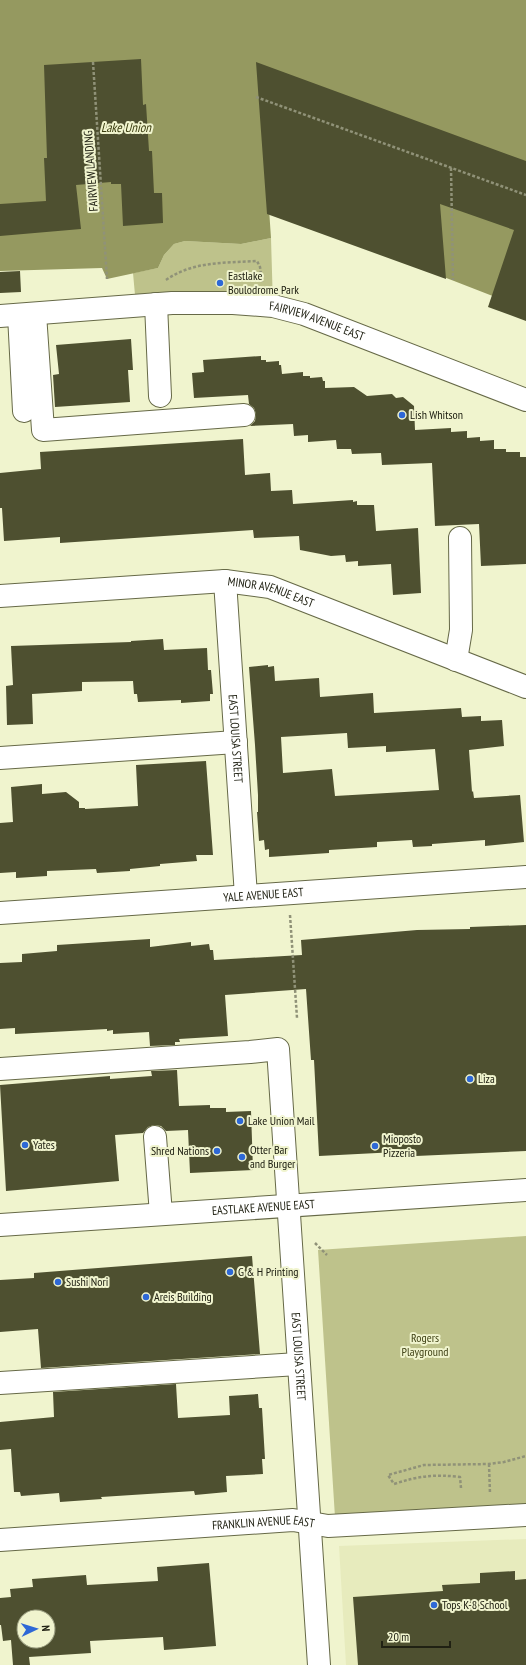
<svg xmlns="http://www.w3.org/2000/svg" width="526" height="1665" font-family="'PT Sans Narrow',sans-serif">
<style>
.built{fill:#e7ebbd}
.green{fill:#bec28b}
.water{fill:#959960}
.building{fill:#4e5030;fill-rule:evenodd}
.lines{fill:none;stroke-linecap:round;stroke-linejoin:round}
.minor-casing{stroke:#666947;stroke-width:24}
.major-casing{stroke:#666947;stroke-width:24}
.path{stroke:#909278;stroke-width:2.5;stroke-dasharray:3 2;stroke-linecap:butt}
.minor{stroke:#fff;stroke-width:22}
.major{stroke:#fff;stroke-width:22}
.poi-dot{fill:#2e68d6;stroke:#f0f4ce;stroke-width:1.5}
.labels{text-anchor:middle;stroke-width:4;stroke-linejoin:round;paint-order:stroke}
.street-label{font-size:12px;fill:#202113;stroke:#f0f4ce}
.poi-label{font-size:12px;fill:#202113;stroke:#f0f4ce;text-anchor:start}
.park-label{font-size:12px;fill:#414317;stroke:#f0f4ce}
.water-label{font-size:13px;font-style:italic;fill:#3a3c0f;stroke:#f0f4ce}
</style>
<rect width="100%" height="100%" fill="#f0f4ce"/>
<path class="built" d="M 526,1539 L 526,1665 L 346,1665 L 339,1546 Z"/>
<path class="green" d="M 271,238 L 273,306 L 136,306 L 133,273 L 158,268 L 164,255 L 174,244 L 185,241 L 241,244 Z
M 526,1236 L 526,1504 L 335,1517 L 318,1250 Z"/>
<path class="water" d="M 0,0 L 526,0 L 526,309 L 269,209 L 271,238 L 241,244 L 185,241 L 174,244 L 164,255 L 158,268 L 107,279 L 102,268 L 0,271 Z"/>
<path class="building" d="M 141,59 L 143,105 L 146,104 L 149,151 L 152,151 L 154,193 L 162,193 L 163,223 L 123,226 L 121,184 L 111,184 L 111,182 L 76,185 L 81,229 L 0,236 L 0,204 L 46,201 L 44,158 L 47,158 L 44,65 Z
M 256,62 L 526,161 L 526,321 L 488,307 L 514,230 L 440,204 L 446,279 L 267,214 Z
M 20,271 L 21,292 L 0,293 L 0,272 Z
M 131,339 L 133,370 L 128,370 L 130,402 L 55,407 L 53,375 L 59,374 L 56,345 Z
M 261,356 L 261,360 L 266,360 L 266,362 L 279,361 L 279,365 L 281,365 L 282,374 L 303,372 L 303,376 L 310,376 L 310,378 L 322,377 L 323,381 L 325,381 L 325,388 L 354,387 L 367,396 L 392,394 L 396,398 L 403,397 L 414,406 L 415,430 L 451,428 L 451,432 L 467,431 L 467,438 L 480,437 L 480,441 L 494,440 L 494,449 L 506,449 L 506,452 L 520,452 L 520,457 L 526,457 L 526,564 L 481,566 L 479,524 L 435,526 L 432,463 L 382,465 L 381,453 L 352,454 L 351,449 L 337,449 L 336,440 L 308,442 L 308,435 L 294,436 L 293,424 L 250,426 L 255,421 L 256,414 L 254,408 L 249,404 L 248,395 L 194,398 L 192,373 L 204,372 L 203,360 Z
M 243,439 L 245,475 L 270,473 L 271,491 L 292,490 L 293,504 L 353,500 L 353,502 L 357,501 L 357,505 L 374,505 L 376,531 L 418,528 L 421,593 L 393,595 L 391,564 L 358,566 L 358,561 L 346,562 L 345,555 L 331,556 L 300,550 L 299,536 L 254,538 L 253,530 L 60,543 L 60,537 L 4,541 L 2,508 L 0,508 L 0,473 L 41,469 L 40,452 Z
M 163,639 L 164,650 L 207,648 L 208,670 L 211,670 L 213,694 L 210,694 L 210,701 L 181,703 L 181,700 L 138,702 L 137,694 L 134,694 L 133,681 L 82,682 L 82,691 L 32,694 L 33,724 L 7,725 L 6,686 L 13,685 L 11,646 L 131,642 L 131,641 Z
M 268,665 L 268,667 L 274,666 L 275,681 L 319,678 L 320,697 L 373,693 L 374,713 L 461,708 L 462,717 L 481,716 L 481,721 L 502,720 L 504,746 L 469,750 L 472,792 L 473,791 L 474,798 L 520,795 L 524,842 L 485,846 L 485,840 L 432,844 L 432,846 L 413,847 L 412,840 L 377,842 L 377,847 L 329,850 L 329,853 L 269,857 L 269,849 L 265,850 L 264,840 L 259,841 L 257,812 L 258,812 L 258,795 L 255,745 L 249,667 ZM 347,733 L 348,748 L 386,746 L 386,752 L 435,749 L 439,790 L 335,796 L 332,769 L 283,773 L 281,737 Z
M 206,761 L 213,855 L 196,855 L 197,861 L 160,864 L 160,866 L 130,869 L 130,871 L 97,873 L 96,869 L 47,871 L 47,876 L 16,878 L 16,872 L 0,873 L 0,823 L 13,822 L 11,787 L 42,784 L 42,794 L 66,792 L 79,802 L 79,808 L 85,808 L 85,809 L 138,806 L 136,765 Z
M 526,925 L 526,1151 L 416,1156 L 416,1151 L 319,1156 L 314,1060 L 311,1060 L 306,989 L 225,995 L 228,1036 L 179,1039 L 180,1042 L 175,1042 L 175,1045 L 150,1046 L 149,1032 L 113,1034 L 113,1030 L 107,1031 L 107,1029 L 15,1034 L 15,1028 L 0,1029 L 0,963 L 22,962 L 22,954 L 57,951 L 57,945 L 150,939 L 150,947 L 191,942 L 191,946 L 209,944 L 210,950 L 213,950 L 214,960 L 302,955 L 301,940 L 417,930 L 470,929 L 470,927 Z
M 177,1070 L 179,1106 L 210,1105 L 210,1108 L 226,1108 L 226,1112 L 251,1111 L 253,1170 L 190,1173 L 188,1130 L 166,1131 L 161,1126 L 154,1125 L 148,1127 L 143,1133 L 115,1135 L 119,1181 L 6,1191 L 0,1085 L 110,1076 L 110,1079 L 152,1076 L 151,1071 Z
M 252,1256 L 260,1354 L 41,1368 L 38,1329 L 0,1332 L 0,1280 L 34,1278 L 34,1273 Z
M 176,1384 L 178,1418 L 230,1415 L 229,1396 L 258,1394 L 259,1408 L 262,1408 L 265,1459 L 262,1459 L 263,1474 L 226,1476 L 227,1492 L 195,1495 L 194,1491 L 101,1497 L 102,1499 L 60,1502 L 59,1493 L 21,1496 L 20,1492 L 14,1492 L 11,1449 L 0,1450 L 0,1422 L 54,1417 L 53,1392 Z
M 209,1563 L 216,1646 L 164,1650 L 163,1637 L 90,1641 L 91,1653 L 29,1657 L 30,1665 L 13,1665 L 11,1640 L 3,1641 L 1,1625 L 0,1625 L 0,1598 L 11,1597 L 10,1589 L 33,1587 L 32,1579 L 86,1575 L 87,1585 L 158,1581 L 157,1567 ZM 24,1617 L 48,1617 L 48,1641 L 24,1641 Z
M 515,1571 L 515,1580 L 526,1579 L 526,1665 L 358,1665 L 353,1597 L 443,1591 L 442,1585 L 480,1583 L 480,1573 Z"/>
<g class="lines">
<g class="minor-casing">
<g id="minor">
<path d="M 156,304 L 160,396"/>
<path d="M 35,314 L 43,430 L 244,415"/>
<path d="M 19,315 L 24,411"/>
<path id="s1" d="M 0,316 L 172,303 L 233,303 L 273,306 L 304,314 L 526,400"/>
<path id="s2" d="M 225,581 L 246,896"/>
<path id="s3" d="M 0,596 L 225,581 L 270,587 L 526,687"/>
<path d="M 456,660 L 461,630 L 460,538"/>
<path d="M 0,758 L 236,742"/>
<path id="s4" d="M 0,913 L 526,877"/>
<path id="s5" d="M 0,1069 L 250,1052 L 278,1049 L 319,1665"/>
<path d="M 155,1137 L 161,1214"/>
<path d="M 0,1383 L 298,1364"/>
<path id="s6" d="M 0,1540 L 293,1520 L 328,1526 L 526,1515"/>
</g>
</g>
<g class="major-casing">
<g id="major">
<path id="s7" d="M 0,1225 L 526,1190"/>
</g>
</g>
<path class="path" d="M 93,62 L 107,279
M 256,97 L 526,195
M 451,168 L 453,280
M 166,280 C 193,261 225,263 257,261 L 260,267 L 262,282
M 290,915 L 297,1018
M 315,1243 L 327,1255
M 489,1464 L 490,1494
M 461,1488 L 460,1477 C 435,1474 418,1476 394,1484 L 388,1475 L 424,1465 L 489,1464 L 504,1462 L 526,1456"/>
<use href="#minor" class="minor"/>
<use href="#major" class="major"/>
</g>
<g class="poi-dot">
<circle cx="220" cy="283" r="4"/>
<circle cx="402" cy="415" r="4"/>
<circle cx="470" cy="1079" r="4"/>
<circle cx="240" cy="1121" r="4"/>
<circle cx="25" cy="1145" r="4"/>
<circle cx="375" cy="1146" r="4"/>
<circle cx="217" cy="1151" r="4"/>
<circle cx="242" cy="1157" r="4"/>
<circle cx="230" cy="1272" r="4"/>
<circle cx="58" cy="1282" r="4"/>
<circle cx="146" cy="1297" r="4"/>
<circle cx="434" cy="1605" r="4"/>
</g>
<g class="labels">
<g class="street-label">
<text transform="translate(91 171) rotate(-94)" y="4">FAIRVIEW LANDING</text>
<text dy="4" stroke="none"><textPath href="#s1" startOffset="320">FAIRVIEW AVENUE EAST</textPath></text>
<text dy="4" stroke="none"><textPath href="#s3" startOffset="273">MINOR AVENUE EAST</textPath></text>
<text dy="4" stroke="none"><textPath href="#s2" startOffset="158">EAST LOUISA STREET</textPath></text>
<text dy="4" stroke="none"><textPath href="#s4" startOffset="264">YALE AVENUE EAST</textPath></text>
<text dy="4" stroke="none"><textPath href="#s7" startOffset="264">EASTLAKE AVENUE EAST</textPath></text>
<text dy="4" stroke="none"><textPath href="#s5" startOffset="587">EAST LOUISA STREET</textPath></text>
<text dy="4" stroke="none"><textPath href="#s6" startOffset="264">FRANKLIN AVENUE EAST</textPath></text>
</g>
<g class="poi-label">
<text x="228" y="280">Eastlake<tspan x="228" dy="14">Boulodrome Park</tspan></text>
<text x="410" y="419">Lish Whitson</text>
<text x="478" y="1083">Liza</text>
<text x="248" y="1125">Lake Union Mail</text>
<text x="383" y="1143">Mioposto<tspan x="383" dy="14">Pizzeria</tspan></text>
<text x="33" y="1149">Yates</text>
<text x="250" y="1154">Otter Bar<tspan x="250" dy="14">and Burger</tspan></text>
<text x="209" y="1155" text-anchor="end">Shred Nations</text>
<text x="238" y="1276">G &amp; H Printing</text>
<text x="66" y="1286">Sushi Nori</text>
<text x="154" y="1301">Areis Building</text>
<text x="442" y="1609">Tops K-8 School</text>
</g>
<g class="park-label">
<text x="425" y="1342">Rogers<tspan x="425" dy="14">Playground</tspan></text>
</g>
<g class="water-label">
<text x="126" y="132">Lake Union</text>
</g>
</g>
<g transform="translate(36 1629) rotate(86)"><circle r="19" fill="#f0f4ce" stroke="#9da083"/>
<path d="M0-3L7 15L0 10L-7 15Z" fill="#2e68d6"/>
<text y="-6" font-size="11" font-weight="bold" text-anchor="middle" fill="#202113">N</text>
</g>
<path d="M382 1641v6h68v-6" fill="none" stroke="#202113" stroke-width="2"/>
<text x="388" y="1641" font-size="12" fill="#202113" stroke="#f0f4ce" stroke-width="3" paint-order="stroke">20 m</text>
</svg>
